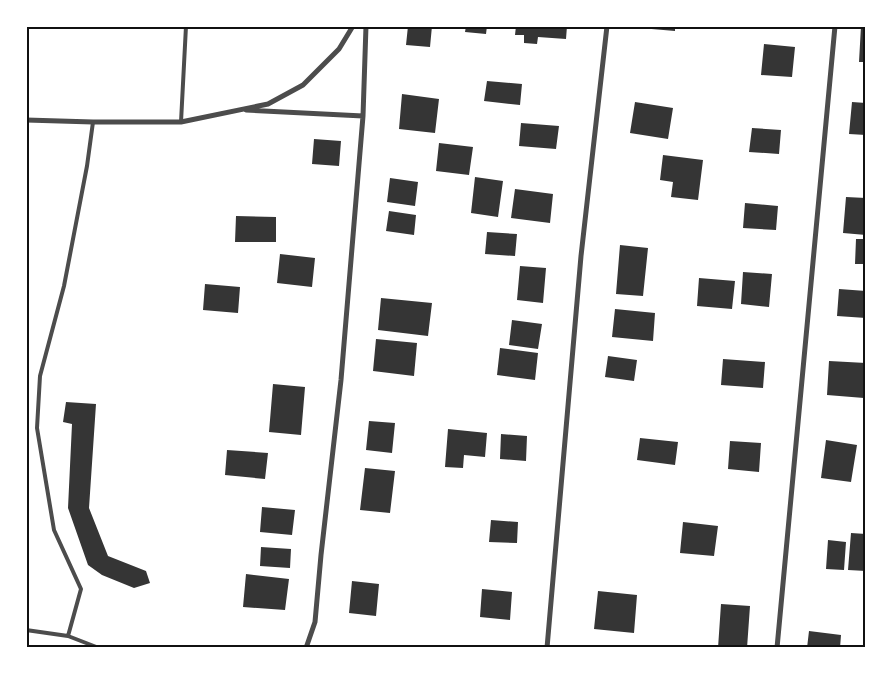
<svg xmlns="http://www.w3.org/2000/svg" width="892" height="674" font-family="Montserrat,sans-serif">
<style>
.building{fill:#353535}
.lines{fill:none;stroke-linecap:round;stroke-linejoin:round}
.service{stroke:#4c4c4c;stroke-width:4}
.minor{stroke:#4c4c4c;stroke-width:5}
.neatline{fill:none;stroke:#111;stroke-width:2}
</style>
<rect width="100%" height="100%" fill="#fff"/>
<path class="building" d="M 408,26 L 432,26 L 430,47 L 406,45 Z
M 466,26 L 487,26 L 486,34 L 465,32 Z
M 516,26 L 567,26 L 566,39 L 538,37 L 537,44 L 524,43 L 524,35 L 515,35 Z
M 641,26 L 675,26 L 675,31 L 640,28 Z
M 861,26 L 866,26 L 866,62 L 859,62 Z
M 764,44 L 795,47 L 792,77 L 761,75 Z
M 487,81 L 522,84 L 520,105 L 484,101 Z
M 402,94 L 439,99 L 435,133 L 399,129 Z
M 635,102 L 673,108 L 668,139 L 630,133 Z
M 852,102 L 866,103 L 866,135 L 849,134 Z
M 521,123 L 559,126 L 556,149 L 519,146 Z
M 752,128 L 781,130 L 779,154 L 749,152 Z
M 314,139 L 341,141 L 339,166 L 312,164 Z
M 439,143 L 473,147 L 469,175 L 436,171 Z
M 663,155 L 703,160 L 698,200 L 671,197 L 673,182 L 660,180 Z
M 475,177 L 503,181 L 498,217 L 471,213 Z
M 390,178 L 418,182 L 415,206 L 387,202 Z
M 515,189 L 553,194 L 550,223 L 511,218 Z
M 846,197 L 866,198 L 866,235 L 843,233 Z
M 745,203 L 778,206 L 776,230 L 743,228 Z
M 389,211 L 416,215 L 414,235 L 386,231 Z
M 236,216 L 276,217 L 276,242 L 235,242 Z
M 487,232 L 517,234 L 515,256 L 485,254 Z
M 856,239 L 866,239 L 866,264 L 855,264 Z
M 620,245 L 648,248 L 643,296 L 616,294 Z
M 280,254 L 315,258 L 312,287 L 277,283 Z
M 520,266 L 546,268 L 543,303 L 517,300 Z
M 743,272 L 772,274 L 769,307 L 741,304 Z
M 699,278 L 735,281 L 732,309 L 697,306 Z
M 205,284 L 240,287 L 238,313 L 203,310 Z
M 839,289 L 866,291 L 866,318 L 837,316 Z
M 381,298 L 432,303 L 428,336 L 378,330 Z
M 615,309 L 655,313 L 653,341 L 612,337 Z
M 512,320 L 542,324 L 538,349 L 509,345 Z
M 376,339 L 417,343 L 414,376 L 373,371 Z
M 500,348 L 538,353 L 535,380 L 497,375 Z
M 608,356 L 637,360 L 634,381 L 605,377 Z
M 723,359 L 765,362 L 763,388 L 721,385 Z
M 829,361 L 866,363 L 864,398 L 827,395 Z
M 273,384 L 305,387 L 301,435 L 269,432 Z
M 66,402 L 96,404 L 89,508 L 108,556 L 146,571 L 150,583 L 134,588 L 102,575 L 88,565 L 68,508 L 72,424 L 63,422 Z
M 369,421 L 395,423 L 392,453 L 366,450 Z
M 448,429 L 487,433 L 485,457 L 464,455 L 463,468 L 445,467 Z
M 501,434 L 527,436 L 526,461 L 500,459 Z
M 640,438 L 678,442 L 675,465 L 637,460 Z
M 826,440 L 857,445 L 851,482 L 821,478 Z
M 730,441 L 761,443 L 759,472 L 728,469 Z
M 227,450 L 268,453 L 265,479 L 225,475 Z
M 365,468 L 395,471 L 390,513 L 360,510 Z
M 262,507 L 295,510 L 292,535 L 260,532 Z
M 491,520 L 518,522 L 517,543 L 489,542 Z
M 683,522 L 718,526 L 714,556 L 680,553 Z
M 851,533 L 866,534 L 866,571 L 848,570 Z
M 828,540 L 846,542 L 844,570 L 826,569 Z
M 261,547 L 291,549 L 290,568 L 260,566 Z
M 246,574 L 289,579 L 285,610 L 243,607 Z
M 352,581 L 379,584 L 376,616 L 349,613 Z
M 482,589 L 512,592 L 510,620 L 480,617 Z
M 598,591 L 637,595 L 634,633 L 594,629 Z
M 721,604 L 750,606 L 747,648 L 718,648 Z
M 809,631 L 841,635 L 840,648 L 807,648 Z"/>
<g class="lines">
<path class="service" d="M 181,122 L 186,26
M 26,630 L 68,636 L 99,648
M 68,636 L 81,589 L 54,530 L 37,428 L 40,376 L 64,286 L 87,166 L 93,122"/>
<path class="minor" d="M 246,110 L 363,116
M 26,120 L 93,122 L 181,122 L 268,104 L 303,85 L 339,49 L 353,26
M 306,648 L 315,622 L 321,555 L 341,380 L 363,116 L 366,26
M 547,648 L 581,256 L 607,26
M 777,648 L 835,26"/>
</g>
<rect width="892" height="674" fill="none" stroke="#ffffff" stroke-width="55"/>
<rect x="28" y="28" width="836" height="618" class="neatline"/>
</svg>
